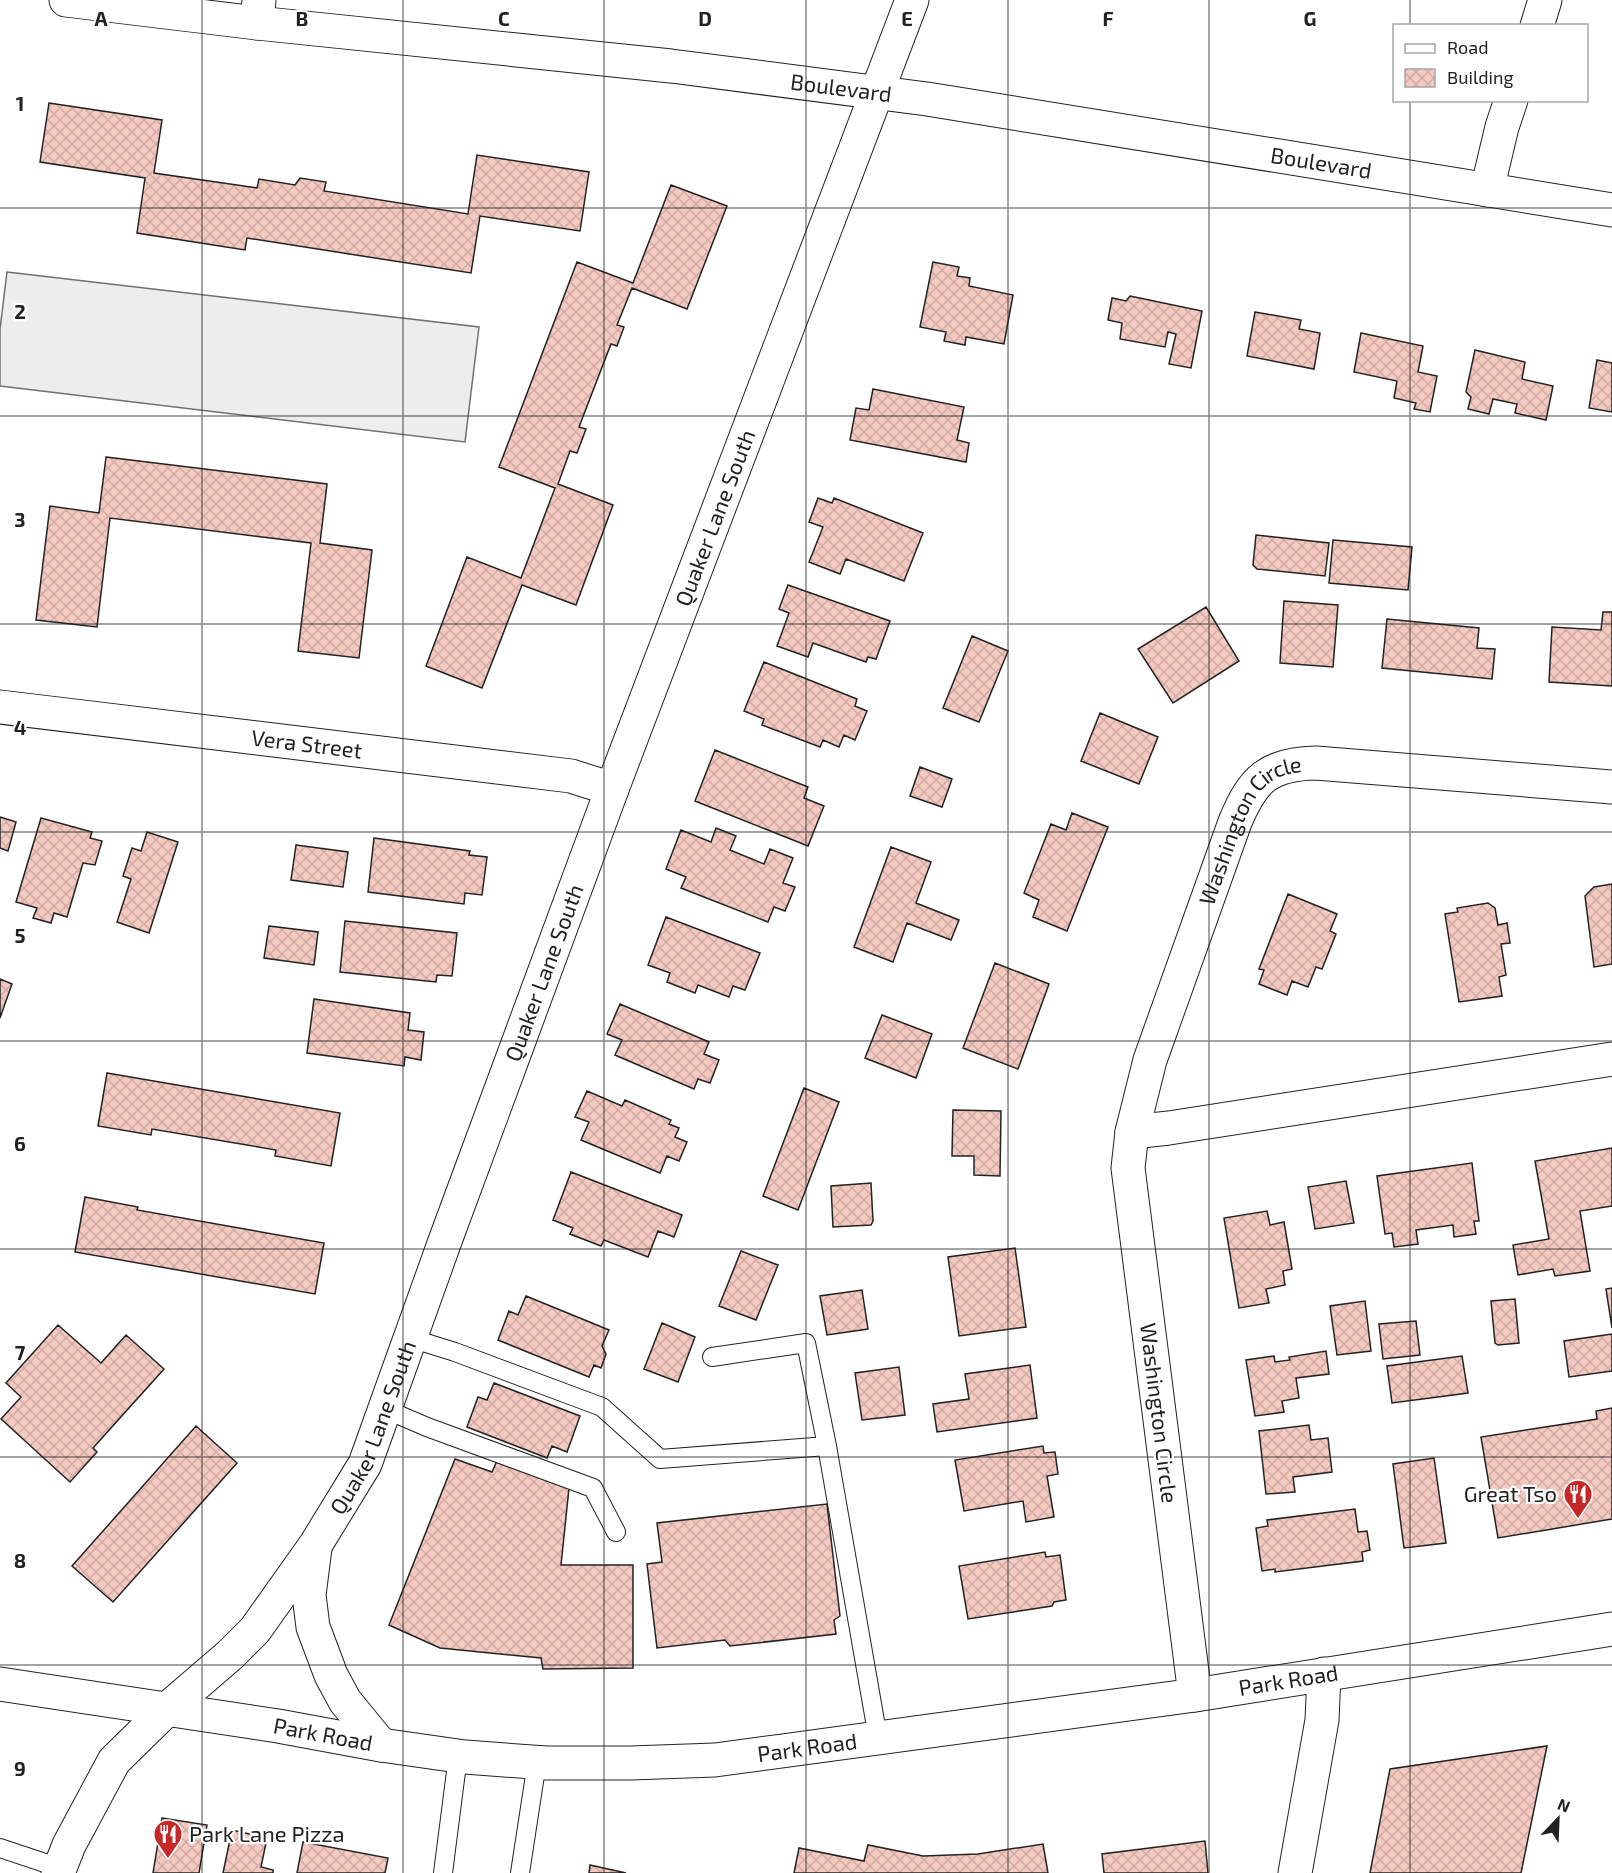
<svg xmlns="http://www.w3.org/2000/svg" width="1612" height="1873" font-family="'Exo 2',sans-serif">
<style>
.parking{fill:#ededed;stroke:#6f6f6f;stroke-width:1.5}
.building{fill:url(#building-cross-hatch);stroke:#222;stroke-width:1.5}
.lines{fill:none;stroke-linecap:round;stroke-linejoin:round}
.service-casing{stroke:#222;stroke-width:20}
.minor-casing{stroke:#222;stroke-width:35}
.secondary-casing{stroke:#222;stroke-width:35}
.service{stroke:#fff;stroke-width:18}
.minor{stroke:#fff;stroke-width:33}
.secondary{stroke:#fff;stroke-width:33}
.grid{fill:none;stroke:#222;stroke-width:1.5;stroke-opacity:0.55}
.labels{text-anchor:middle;stroke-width:4.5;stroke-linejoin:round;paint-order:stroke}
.street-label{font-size:22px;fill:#222;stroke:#fff}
.poi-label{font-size:22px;fill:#222;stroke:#fff;text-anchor:end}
.grid-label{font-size:20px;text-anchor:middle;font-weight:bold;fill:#222;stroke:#fff;stroke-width:4.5;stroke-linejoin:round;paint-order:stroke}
</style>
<defs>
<pattern id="building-cross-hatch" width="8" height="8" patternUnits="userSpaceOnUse" patternTransform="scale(1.5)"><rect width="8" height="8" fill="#f3c9c0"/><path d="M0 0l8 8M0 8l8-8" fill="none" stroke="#d0aca5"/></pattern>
</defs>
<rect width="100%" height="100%" fill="#fff"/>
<path class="parking" d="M 7,272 L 479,327 L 465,442 L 0,386 L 0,329 Z"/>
<path class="building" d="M 49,103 L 162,120 L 154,173 L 257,188 L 259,179 L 295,185 L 300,178 L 326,182 L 324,191 L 468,214 L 477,155 L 589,172 L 580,231 L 480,216 L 471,273 L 247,238 L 245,250 L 137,233 L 145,178 L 40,162 Z
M 671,185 L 727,206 L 687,309 L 632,288 L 617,325 L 624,327 L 617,346 L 611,344 L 579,427 L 586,429 L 577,453 L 570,451 L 558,484 L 613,505 L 576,605 L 522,585 L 482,688 L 426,666 L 467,557 L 521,578 L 555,488 L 499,467 L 577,262 L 633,283 Z
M 933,262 L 959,267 L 957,276 L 970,278 L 969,286 L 1013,295 L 1004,344 L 966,337 L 965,345 L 944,341 L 946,332 L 920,327 Z
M 1130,296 L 1202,311 L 1191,368 L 1169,364 L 1176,334 L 1168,332 L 1165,347 L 1120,339 L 1122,323 L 1108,320 L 1112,298 L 1126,301 Z
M 1255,312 L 1301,320 L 1299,329 L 1320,333 L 1314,369 L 1247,356 Z
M 1361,333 L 1423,346 L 1418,372 L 1437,376 L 1430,412 L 1414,409 L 1416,403 L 1394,398 L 1397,381 L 1354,372 Z
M 1475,350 L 1525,362 L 1522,379 L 1553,386 L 1546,420 L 1515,413 L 1517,404 L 1493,399 L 1489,414 L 1468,409 L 1471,397 L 1466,392 Z
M 1597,360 L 1612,363 L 1612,412 L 1589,408 Z
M 873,389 L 964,407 L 957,440 L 969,443 L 966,462 L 850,440 L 856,408 L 869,410 Z
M 106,457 L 327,484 L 320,543 L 372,550 L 359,658 L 298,651 L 311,543 L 110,518 L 97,627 L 36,620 L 50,506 L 99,513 Z
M 818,498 L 832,503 L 834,498 L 923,533 L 904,581 L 846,559 L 840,574 L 809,562 L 823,527 L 809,522 Z
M 1256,535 L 1329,543 L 1325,576 L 1257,569 L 1253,565 Z
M 1333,540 L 1412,547 L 1408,590 L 1329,583 Z
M 788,585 L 890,621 L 876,659 L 868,657 L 866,662 L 813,643 L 808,657 L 777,646 L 789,613 L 779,609 Z
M 1284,601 L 1338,605 L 1333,667 L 1280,663 Z
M 1206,607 L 1239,661 L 1173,703 L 1138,649 Z
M 1603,612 L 1612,612 L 1612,686 L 1549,682 L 1552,627 L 1601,630 Z
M 1387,619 L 1479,628 L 1477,648 L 1495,649 L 1492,679 L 1382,668 Z
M 972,636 L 1008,651 L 979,722 L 943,708 Z
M 764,662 L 857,699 L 855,706 L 867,711 L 855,740 L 844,735 L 839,747 L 823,740 L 820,747 L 762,725 L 764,719 L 744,711 Z
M 1100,713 L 1158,737 L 1139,784 L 1081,761 Z
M 715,750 L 808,787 L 804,798 L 824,806 L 808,846 L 695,801 Z
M 920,767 L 952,779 L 942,807 L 910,796 Z
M 1072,813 L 1108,827 L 1067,931 L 1033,917 L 1039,900 L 1024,893 L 1051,824 L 1066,830 Z
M 0,817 L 16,822 L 8,851 L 0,848 Z
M 41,818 L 92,832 L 90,838 L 102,841 L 95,865 L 83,863 L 67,917 L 54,913 L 51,923 L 33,918 L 37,908 L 16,902 Z
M 716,828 L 736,836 L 730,850 L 764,864 L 770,849 L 793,858 L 783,883 L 795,887 L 785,911 L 774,907 L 768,922 L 681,888 L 686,877 L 666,869 L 681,830 L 711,842 Z
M 147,832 L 178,842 L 149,933 L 117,922 L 131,879 L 123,876 L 132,848 L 141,851 Z
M 374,838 L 470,851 L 469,855 L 487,857 L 482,895 L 465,893 L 464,904 L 368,892 Z
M 296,845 L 348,852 L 343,887 L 291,880 Z
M 891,847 L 931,862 L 916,903 L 959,920 L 951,940 L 907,923 L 893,962 L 854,947 Z
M 1612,884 L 1612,964 L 1594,967 L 1585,896 L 1594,887 Z
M 1288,894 L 1337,914 L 1330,931 L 1336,934 L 1322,969 L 1316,967 L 1308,987 L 1292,981 L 1287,995 L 1259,984 L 1264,970 L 1259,969 Z
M 1488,903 L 1495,908 L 1498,925 L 1507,923 L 1510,943 L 1501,944 L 1506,975 L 1499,977 L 1502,996 L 1459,1002 L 1445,914 L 1458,912 L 1457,908 Z
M 666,917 L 760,953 L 745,990 L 733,986 L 729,997 L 698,985 L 695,993 L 667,982 L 670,973 L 648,965 Z
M 345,921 L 457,933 L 452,976 L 437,975 L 436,982 L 340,972 Z
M 269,926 L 318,932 L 314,965 L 264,958 Z
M 995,963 L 1049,984 L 1018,1069 L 963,1048 Z
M 0,979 L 12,984 L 0,1018 Z
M 314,999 L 410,1013 L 408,1030 L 424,1032 L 421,1060 L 405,1057 L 404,1066 L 307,1053 Z
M 620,1004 L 709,1042 L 704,1054 L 719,1060 L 710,1083 L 698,1079 L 694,1089 L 615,1055 L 622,1040 L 607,1034 Z
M 882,1015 L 932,1034 L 916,1078 L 865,1058 Z
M 107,1073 L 340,1113 L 331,1166 L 275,1156 L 276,1150 L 152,1129 L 151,1135 L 98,1126 Z
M 804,1088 L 839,1102 L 798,1210 L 763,1196 Z
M 587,1091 L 622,1106 L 625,1100 L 671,1120 L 669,1124 L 679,1128 L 675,1137 L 687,1142 L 679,1161 L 667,1156 L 660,1173 L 581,1140 L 589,1122 L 575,1117 Z
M 953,1110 L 1001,1111 L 1000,1176 L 974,1175 L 974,1156 L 952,1156 Z
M 1612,1148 L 1612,1206 L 1580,1211 L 1590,1271 L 1555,1276 L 1553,1269 L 1518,1275 L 1513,1245 L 1549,1239 L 1535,1161 Z
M 1472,1163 L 1479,1221 L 1474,1221 L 1476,1234 L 1454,1237 L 1453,1225 L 1416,1230 L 1418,1244 L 1394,1247 L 1392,1233 L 1385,1234 L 1377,1176 Z
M 571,1172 L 682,1215 L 674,1237 L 658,1231 L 648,1257 L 604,1240 L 601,1246 L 570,1234 L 573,1228 L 553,1220 Z
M 1346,1181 L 1354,1223 L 1315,1229 L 1308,1187 Z
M 871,1183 L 873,1221 L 871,1225 L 833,1227 L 831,1186 Z
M 85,1197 L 138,1207 L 137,1210 L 324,1243 L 315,1294 L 75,1252 Z
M 1267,1211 L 1270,1225 L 1284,1222 L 1292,1269 L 1283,1271 L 1285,1285 L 1266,1289 L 1269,1303 L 1239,1308 L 1224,1218 Z
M 1015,1248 L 1026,1327 L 959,1336 L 948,1257 Z
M 741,1251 L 778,1265 L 756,1320 L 719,1306 Z
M 1612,1288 L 1612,1328 L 1606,1289 Z
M 862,1290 L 868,1329 L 827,1335 L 820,1296 Z
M 526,1296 L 609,1330 L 602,1346 L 606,1354 L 601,1368 L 594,1365 L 589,1377 L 498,1340 L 509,1311 L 518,1315 Z
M 1515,1299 L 1519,1343 L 1498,1345 L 1495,1343 L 1491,1301 Z
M 1365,1301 L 1371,1351 L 1337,1355 L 1330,1306 Z
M 1416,1321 L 1420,1355 L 1383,1359 L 1379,1324 Z
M 662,1323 L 695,1337 L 678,1382 L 644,1369 Z
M 58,1325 L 101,1363 L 126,1335 L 164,1369 L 93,1448 L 97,1452 L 70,1482 L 1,1419 L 21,1397 L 6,1383 Z
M 1612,1334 L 1612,1371 L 1569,1377 L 1564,1341 Z
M 1326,1351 L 1329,1374 L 1296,1378 L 1299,1398 L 1282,1401 L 1284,1412 L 1255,1416 L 1246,1360 L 1274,1356 L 1275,1362 L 1290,1360 L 1289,1357 Z
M 1462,1356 L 1468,1393 L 1392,1403 L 1387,1366 Z
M 1030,1365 L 1037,1418 L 937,1432 L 933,1404 L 969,1399 L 965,1374 Z
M 899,1367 L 905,1415 L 862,1420 L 855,1373 Z
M 494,1383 L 580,1416 L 567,1452 L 552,1446 L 547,1458 L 467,1427 L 478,1397 L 487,1400 Z
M 1612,1408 L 1612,1519 L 1498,1538 L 1481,1437 L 1597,1419 L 1596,1411 Z
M 1309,1425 L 1311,1440 L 1328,1438 L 1332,1472 L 1293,1477 L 1295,1492 L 1266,1494 L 1259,1431 Z
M 196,1426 L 237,1463 L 113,1602 L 72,1566 Z
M 1043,1446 L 1044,1453 L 1055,1452 L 1058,1474 L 1047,1476 L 1054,1517 L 1026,1522 L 1023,1501 L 964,1511 L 955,1460 Z
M 1434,1458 L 1446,1543 L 1404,1548 L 1393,1464 Z
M 455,1459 L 492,1472 L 497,1461 L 569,1488 L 561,1565 L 633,1565 L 633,1668 L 543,1669 L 541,1658 L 440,1648 L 389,1625 Z
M 827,1504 L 840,1616 L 834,1620 L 836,1634 L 730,1646 L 725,1640 L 657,1648 L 647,1564 L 662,1562 L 657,1523 Z
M 1355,1509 L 1358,1532 L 1367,1531 L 1370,1550 L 1362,1552 L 1363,1561 L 1275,1572 L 1275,1569 L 1262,1571 L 1256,1528 L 1268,1526 L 1267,1520 Z
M 1045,1552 L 1046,1557 L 1060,1555 L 1066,1600 L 1054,1602 L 1052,1606 L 968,1619 L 959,1566 Z
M 1547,1746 L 1521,1873 L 1370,1873 L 1390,1769 Z
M 162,1818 L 207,1825 L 199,1873 L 153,1873 Z
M 232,1830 L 267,1838 L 261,1867 L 273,1870 L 273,1873 L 223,1873 Z
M 1205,1841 L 1208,1873 L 1104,1873 L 1102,1854 Z
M 303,1842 L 388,1858 L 385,1873 L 297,1873 Z
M 1043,1844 L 1048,1873 L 794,1873 L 799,1848 L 864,1861 L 868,1845 L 923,1856 L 978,1854 Z
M 590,1865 L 626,1873 L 589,1873 Z"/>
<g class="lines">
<g class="service-casing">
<path id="service" d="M 410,1338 L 455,1352 L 602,1407 L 660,1459 L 827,1446 L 878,1738
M 712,1357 L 806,1343 L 827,1446
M 385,1409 L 427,1427 L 593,1488 L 616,1532
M 0,1848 L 60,1868
M 443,1873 L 458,1756
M 520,1873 L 537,1762"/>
</g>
<g class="minor-casing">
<g id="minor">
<path d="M 257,23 L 259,0"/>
<path d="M 1537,26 L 1545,0"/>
<path d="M 1487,190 L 1502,127 L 1511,100"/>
<path id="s1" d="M 0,707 L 571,776 L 612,789"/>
<path d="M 1132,1132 L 1169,1128 L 1612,1059"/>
<path id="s2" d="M 1195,1695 L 1128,1168 L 1132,1132 L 1150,1060 L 1235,822 C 1253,779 1268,764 1316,763 L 1612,787"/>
<path d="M 1295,1873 L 1322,1720 L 1324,1674"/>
</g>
</g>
<g class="secondary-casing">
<g id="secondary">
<path id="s3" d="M 66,0 L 257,23 L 671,66 L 927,99 L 1612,210"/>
<path d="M 315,1548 L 309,1595 L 313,1627 L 331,1675 L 345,1701 L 381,1745"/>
<path id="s4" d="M 0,1684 L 278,1726 L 381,1745 L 465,1757 L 546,1763 L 631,1763 L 715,1760 L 782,1751 L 1195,1695 L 1612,1629"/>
<path id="s5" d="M 58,1873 L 69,1845 L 114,1761 L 166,1710 L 230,1655 L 255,1630 L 316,1544 L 365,1464 L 445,1241 L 612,789 L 912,0"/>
</g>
</g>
<use href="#service" class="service"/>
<use href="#minor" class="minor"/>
<use href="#secondary" class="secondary"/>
</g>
<path class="grid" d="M 202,0 L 202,1873M 403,0 L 403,1873M 604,0 L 604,1873M 806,0 L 806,1873M 1008,0 L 1008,1873M 1209,0 L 1209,1873M 1410,0 L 1410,26M 1410,100 L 1410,1873M 0,208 L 1612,208M 0,416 L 1612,416M 0,624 L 1612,624M 0,832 L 1612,832M 0,1041 L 1612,1041M 0,1249 L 1612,1249M 0,1457 L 1612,1457M 0,1665 L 1612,1665"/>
<defs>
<g id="restaurant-pin" transform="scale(1.5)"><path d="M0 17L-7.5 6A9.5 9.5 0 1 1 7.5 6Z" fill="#c62828" stroke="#fff"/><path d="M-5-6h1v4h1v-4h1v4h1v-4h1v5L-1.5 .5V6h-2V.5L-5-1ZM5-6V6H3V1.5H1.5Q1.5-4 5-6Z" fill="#fff"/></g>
</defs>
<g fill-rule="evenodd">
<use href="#restaurant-pin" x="1578" y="1494"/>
<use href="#restaurant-pin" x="168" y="1834"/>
</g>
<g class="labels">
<g class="street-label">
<text dy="8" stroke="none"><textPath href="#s3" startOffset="780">Boulevard</textPath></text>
<text dy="8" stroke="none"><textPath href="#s3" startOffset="1266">Boulevard</textPath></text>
<text dy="8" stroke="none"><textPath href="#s5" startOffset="1526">Quaker Lane South</textPath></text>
<text dy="8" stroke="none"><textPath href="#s1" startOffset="309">Vera Street</textPath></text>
<text dy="8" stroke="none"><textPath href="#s2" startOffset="898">Washington Circle</textPath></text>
<text dy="8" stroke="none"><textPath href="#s5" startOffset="1040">Quaker Lane South</textPath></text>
<text transform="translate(1159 1413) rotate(83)" y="8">Washington Circle</text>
<text dy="8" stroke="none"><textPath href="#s5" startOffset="554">Quaker Lane South</textPath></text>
<text dy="8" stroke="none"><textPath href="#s4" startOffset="1300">Park Road</textPath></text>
<text dy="8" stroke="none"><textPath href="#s4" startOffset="327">Park Road</textPath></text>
<text dy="8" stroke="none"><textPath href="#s4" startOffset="814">Park Road</textPath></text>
</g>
<g class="poi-label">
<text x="1557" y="1502">Great Tso</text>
<text x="189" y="1842" text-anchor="start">Park Lane Pizza</text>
</g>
</g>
<g class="grid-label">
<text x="101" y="26">A</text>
<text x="302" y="26">B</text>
<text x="504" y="26">C</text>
<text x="705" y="26">D</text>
<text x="907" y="26">E</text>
<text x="1108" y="26">F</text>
<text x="1310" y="26">G</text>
<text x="20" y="111">1</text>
<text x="20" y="319">2</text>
<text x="20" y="527">3</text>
<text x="20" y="735">4</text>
<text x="20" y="943">5</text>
<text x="20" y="1151">6</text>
<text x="20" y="1360">7</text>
<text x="20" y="1568">8</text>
<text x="20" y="1776">9</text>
</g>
<rect x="1393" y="24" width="195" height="78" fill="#ffffff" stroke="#a7a7a7" stroke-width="1.5"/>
<rect x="1405" y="44" width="30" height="9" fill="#ffffff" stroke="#a7a7a7" stroke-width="1.5"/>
<text x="1447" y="54" font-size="18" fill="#222222">Road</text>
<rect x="1405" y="69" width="30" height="18" fill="url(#building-cross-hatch)" stroke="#a7a7a7" stroke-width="1.5"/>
<text x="1447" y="84" font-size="18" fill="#222222">Building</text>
<g transform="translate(1558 1819) rotate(23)" stroke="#ffffff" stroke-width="4.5" paint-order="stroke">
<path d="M0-4.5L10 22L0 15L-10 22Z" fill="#222222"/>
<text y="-9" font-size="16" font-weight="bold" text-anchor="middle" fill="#222222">N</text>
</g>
</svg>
